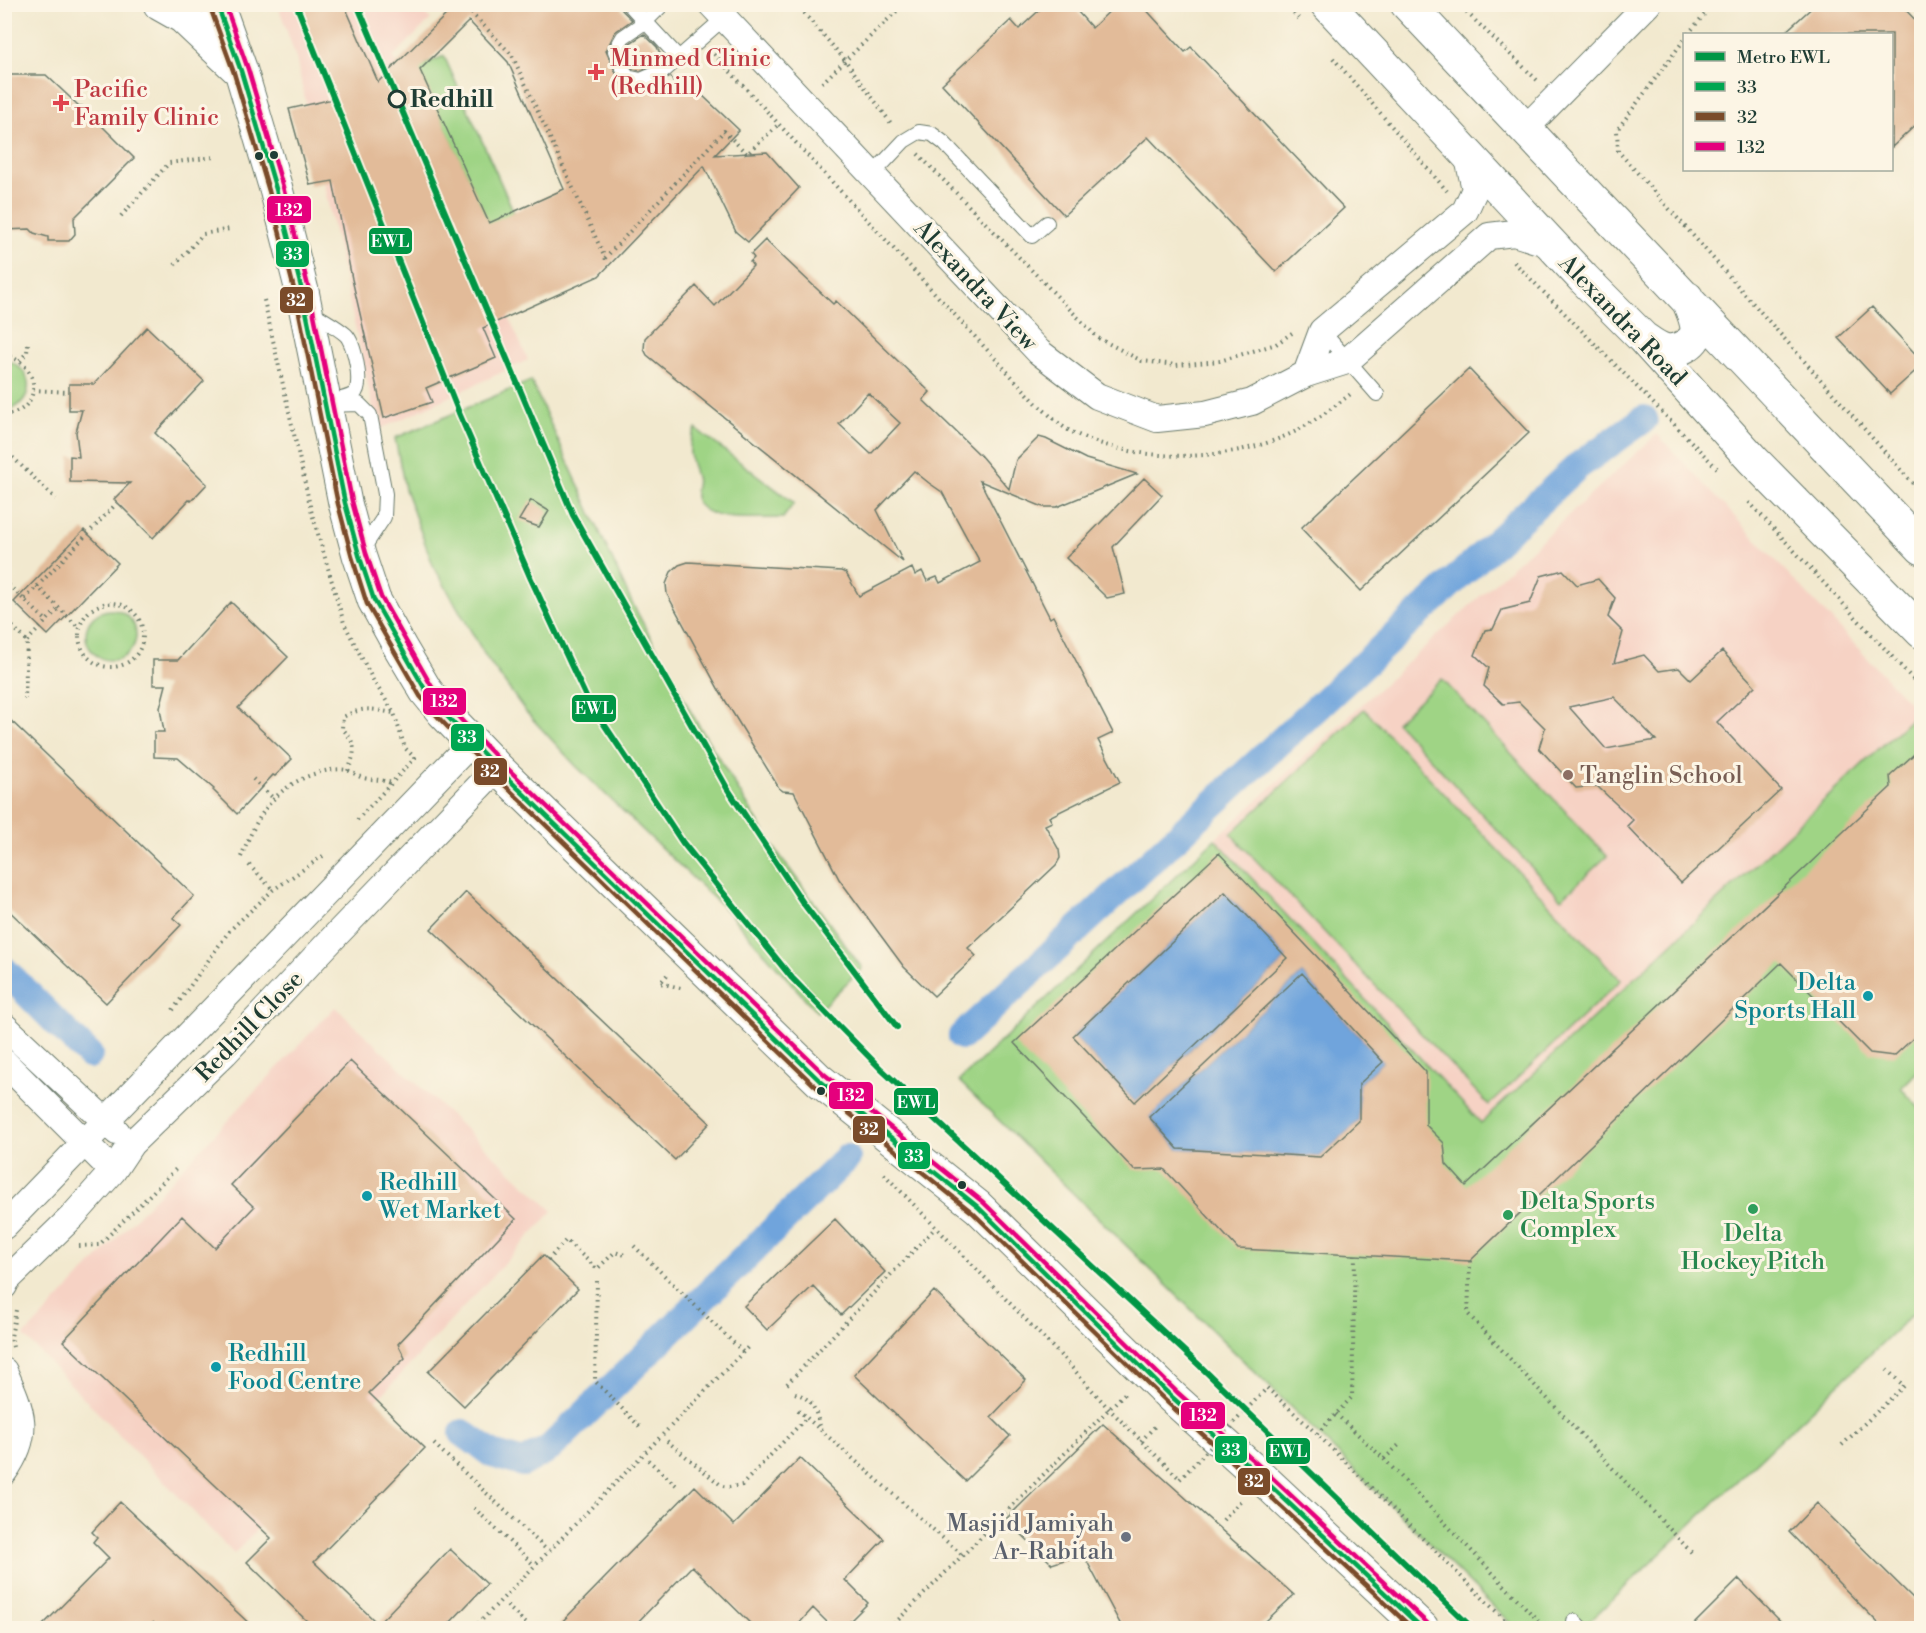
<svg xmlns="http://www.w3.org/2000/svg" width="1926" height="1633" font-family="'Libre Bodoni',serif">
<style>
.built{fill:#f6d2c4}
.green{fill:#9fd485;stroke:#5f885c;stroke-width:1.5}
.water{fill:#6fa4dc;stroke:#477088;stroke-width:1.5}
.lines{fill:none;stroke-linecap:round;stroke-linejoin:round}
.canal{stroke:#6fa4dc;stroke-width:28}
.building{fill:#e2bb99;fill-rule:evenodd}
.lane-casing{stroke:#69796a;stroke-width:16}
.street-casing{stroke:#69796a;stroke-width:28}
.secondary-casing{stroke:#69796a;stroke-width:35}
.primary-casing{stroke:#69796a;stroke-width:35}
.path{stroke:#69796a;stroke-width:4;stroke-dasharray:1.5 4.5;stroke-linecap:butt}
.lane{stroke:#fff;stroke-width:14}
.street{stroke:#fff;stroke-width:26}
.secondary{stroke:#fff;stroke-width:33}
.primary{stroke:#fff;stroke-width:33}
.path-bridge{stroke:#69796a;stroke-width:4;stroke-dasharray:1.5 4.5;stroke-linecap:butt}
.bus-1-casing{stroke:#fcf5e5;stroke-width:9}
.bus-2-casing{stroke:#fcf5e5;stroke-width:9}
.bus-3-casing{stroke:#fcf5e5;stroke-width:9}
.bus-1{stroke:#00a651;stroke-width:4.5}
.bus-2{stroke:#7a4b2a;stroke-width:4.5}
.bus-3{stroke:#e5007d;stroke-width:4.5}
.metro-1-casing{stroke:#fcf5e5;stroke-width:10}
.metro-1{stroke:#009645;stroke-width:6}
.health-dot{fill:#e0444e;stroke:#fcf5e5;stroke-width:2}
.stop-dot{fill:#fcf5e5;stroke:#1f3d34;stroke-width:3}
.bus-dot{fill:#1f3d34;stroke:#fcf5e5;stroke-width:2}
.education-dot{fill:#8d6e63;stroke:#fcf5e5;stroke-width:2}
.culture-dot{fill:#0f9aa8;stroke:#fcf5e5;stroke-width:2}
.leisure-dot{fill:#2e9e5b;stroke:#fcf5e5;stroke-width:2}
.worship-dot{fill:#6b7280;stroke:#fcf5e5;stroke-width:2}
.labels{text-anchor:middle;stroke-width:6;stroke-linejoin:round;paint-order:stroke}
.health-label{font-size:24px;fill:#be3a42;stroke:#fcf5e5;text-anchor:start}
.stop-label{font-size:24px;font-weight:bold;fill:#1f3d34;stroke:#fcf5e5;text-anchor:start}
.street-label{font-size:24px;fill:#1f3d34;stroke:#fcf5e5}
.education-label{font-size:24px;fill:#785e54;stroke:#fcf5e5;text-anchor:start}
.culture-label{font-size:24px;fill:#0d838f;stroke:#fcf5e5;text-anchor:start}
.leisure-label{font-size:24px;fill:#27864d;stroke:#fcf5e5;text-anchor:start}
.worship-label{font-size:24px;fill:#5b616d;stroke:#fcf5e5;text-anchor:end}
.line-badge{stroke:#fcf5e5;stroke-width:2}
.badge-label{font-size:16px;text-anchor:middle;font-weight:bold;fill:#fff}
</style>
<rect width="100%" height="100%" fill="#fcf5e5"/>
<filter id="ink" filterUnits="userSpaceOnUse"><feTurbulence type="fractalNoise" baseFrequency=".0167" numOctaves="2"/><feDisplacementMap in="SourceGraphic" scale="12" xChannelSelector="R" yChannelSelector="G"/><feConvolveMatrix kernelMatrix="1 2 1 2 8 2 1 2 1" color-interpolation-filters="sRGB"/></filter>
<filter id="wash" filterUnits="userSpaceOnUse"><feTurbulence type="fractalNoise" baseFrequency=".008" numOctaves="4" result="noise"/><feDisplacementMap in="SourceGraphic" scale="24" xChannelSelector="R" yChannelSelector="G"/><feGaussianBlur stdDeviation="1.35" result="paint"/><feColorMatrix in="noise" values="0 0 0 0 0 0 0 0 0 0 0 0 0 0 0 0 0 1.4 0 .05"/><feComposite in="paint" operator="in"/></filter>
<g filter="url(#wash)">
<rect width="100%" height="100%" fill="#f2e9cf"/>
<path class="built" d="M 278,5 L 417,5 L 431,19 L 393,57 L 528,360 L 378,430 L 296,58 Z
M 1657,434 L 1918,712 L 1481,1124 L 1215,839 Z
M 335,1007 L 553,1211 L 234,1554 L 24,1336 Z"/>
<path class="green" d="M 444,56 L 516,217 L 491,229 L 418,67 Z
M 5,360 C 36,368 36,404 5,411 Z
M 531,381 L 632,603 L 696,721 L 772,845 L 862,968 L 817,1012 L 727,911 L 576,766 L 526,712 L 486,657 L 433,565 L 405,489 L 395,438 Z
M 696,429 L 794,503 L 783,518 C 760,517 707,525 696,500 C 692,492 699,485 696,477 C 691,460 685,447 696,429 Z
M86 635a25 25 0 1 1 50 0a25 25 0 1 1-50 0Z
M 1442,679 L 1607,856 L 1561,899 L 1396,722 Z
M 1364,709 L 1621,980 L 1489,1105 L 1231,834 Z
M 1918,712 L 1921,715 L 1921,1068 L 1901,1088 L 1921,1110 L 1921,1306 L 1582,1628 L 1515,1628 L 959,1081 L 1215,839 L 1481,1123 Z"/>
<path class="water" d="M 1225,892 L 1287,958 L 1135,1102 L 1073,1036 Z
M 1302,973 L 1383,1062 L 1359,1084 L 1359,1121 L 1320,1157 L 1178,1149 L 1149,1117 Z"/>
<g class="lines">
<path class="canal" d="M 4,970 L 89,1055
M 962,1036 L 1578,466 L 1644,419
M 463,1433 L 492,1454 L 523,1463 L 550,1448 L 847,1158"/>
</g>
<g id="blocks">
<path class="building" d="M 296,4 L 344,4 L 378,82 L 455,6 L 453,4 L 620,4 L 622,10 L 632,20 L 615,32 L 606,51 L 621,84 L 640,89 L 671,77 L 674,84 L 685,79 L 739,130 L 715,155 L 767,152 L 799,188 L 748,242 L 736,232 L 704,166 L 599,276 L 483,328 L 496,358 L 426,388 L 432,402 L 384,418 L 352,279 L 333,181 L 310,185 L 289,109 L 337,98 ZM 469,21 L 508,62 L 564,189 L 489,223 L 420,70 Z
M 1046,4 L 1071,4 L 1092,28 L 1117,4 L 1141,4 L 1185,52 L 1191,47 L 1344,208 L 1276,272 L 1148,137 L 1064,215 L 942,84 L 1011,20 L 1019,29 Z
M 1816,4 L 1900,4 L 1922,27 L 1922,119 L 1892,147 L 1892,34 L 1783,34 Z
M 644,34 L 657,47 L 663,60 L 640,71 L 633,69 L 625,51 L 630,43 Z
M 4,75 L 46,75 L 79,106 L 82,106 L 134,158 L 74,218 L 75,234 L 69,241 L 48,241 L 48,237 L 34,233 L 30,229 L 4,230 Z
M 765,240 L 833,304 L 836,301 L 930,392 L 923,400 L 980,455 L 1009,489 L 1016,460 L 1039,437 L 1046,439 L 1086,459 L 1137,474 L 1057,507 L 1043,507 L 980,481 L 1050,618 L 1053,616 L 1113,733 L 1098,740 L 1120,782 L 1049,817 L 1052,822 L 1045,825 L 1059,850 L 1060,858 L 1056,865 L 968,948 L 976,956 L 934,996 L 904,967 L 839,879 L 794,792 L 783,791 L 779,788 L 720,692 L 667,594 L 666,584 L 671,572 L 679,565 L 688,562 L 841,571 L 846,573 L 859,596 L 912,568 L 915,575 L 922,571 L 927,581 L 937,577 L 940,583 L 980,562 L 942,492 L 929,483 L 914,471 L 877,510 L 903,562 L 647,355 L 644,349 L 645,338 L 696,286 L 715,306 L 753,266 L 750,262 L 754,258 L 751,254 ZM 868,393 L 900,423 L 871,454 L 839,424 Z
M 1872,307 L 1922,361 L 1922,365 L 1890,394 L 1838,338 Z
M 147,327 L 204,381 L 155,433 L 207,484 L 191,501 L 189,500 L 153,538 L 114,499 L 130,483 L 70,482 L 70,456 L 79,457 L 76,432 L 82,410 L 69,410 L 69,384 L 94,384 Z
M 1469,369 L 1529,433 L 1361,591 L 1301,528 Z
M 1144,478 L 1162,495 L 1113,547 L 1125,594 L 1107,598 L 1066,558 Z
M 531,500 L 549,511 L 539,527 L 519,520 Z
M 84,530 L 118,563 L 48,635 L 14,602 Z
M 1563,570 L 1577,585 L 1598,579 L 1615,598 L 1608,617 L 1623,632 L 1614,663 L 1644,655 L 1659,671 L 1679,668 L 1691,680 L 1722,651 L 1755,686 L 1717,722 L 1781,790 L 1681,883 L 1627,826 L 1633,820 L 1597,786 L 1576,788 L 1539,748 L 1545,728 L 1519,702 L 1503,704 L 1484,686 L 1489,668 L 1475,655 L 1485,630 L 1493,629 L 1502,610 L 1530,603 L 1541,576 ZM 1614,697 L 1656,740 L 1606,749 L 1569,707 Z
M 231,602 L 288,657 L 238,708 L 292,759 L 275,776 L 273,775 L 237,814 L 213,790 L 214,789 L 178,758 L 154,757 L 154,732 L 164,732 L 160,708 L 166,685 L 153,685 L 153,660 L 178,660 Z
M 4,714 L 194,896 L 173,918 L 181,925 L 106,1003 L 4,906 Z
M 1922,747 L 1922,1030 L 1894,1056 L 1870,1053 L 1781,963 L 1470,1261 L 1238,1249 L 1164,1169 L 1134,1170 L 1014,1043 L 1219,853 L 1426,1072 L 1426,1125 L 1444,1143 L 1446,1164 L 1466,1186 L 1891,787 L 1890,776 ZM 1225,892 L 1287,958 L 1135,1102 L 1073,1036 ZM 1302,973 L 1383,1062 L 1359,1084 L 1359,1121 L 1320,1157 L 1178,1149 L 1149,1117 Z
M 466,892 L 710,1123 L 675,1160 L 431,929 Z
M 350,1061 L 516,1219 L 398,1344 L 405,1358 L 369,1393 L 425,1448 L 314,1562 L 378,1624 L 450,1549 L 487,1584 L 444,1629 L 315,1629 L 247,1562 L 271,1538 L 63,1341 L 182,1216 L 215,1248 L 254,1207 L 231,1185 Z
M 835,1219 L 885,1272 L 841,1315 L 813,1286 L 767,1330 L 744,1306 Z
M 543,1255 L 578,1289 L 464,1406 L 428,1372 Z
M 934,1291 L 1026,1380 L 991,1417 L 1010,1436 L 965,1481 L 854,1375 Z
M 1103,1424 L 1294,1595 L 1267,1620 L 1254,1629 L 1123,1629 L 1083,1554 L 1052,1564 L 1006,1519 Z
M 800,1458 L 884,1539 L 845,1580 L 868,1603 L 842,1629 L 834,1629 L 813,1608 L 794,1629 L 756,1629 L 692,1566 L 631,1629 L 555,1629 L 695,1486 L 734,1525 Z
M 120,1502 L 255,1629 L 39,1629 L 109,1558 L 93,1542 L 97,1537 L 92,1532 Z
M 1817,1503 L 1922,1607 L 1922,1629 L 1884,1629 L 1789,1532 Z
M 1739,1579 L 1788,1629 L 1689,1629 Z"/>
</g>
</g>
<g filter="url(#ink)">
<use href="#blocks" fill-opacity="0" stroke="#69796a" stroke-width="1.5"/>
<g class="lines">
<g class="lane-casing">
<path id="lane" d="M 629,4 L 679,58
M 663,4 L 645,22 L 623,37 L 615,51 L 627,77 L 641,80 L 665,70 L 724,18
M 872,175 L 904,141 L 919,132 L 932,134 L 944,143 L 1032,236 L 1047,223
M 310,311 C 321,319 336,326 346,335 C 354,343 364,385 354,394 C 350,397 341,399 336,401
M 1322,331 L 1377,394
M 325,405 L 359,404 L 370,415 L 385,494 L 384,517 L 362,550
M 1574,1621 L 1581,1628"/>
</g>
<g class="street-casing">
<path id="street" d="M 711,4 L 1039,352 L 1097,396 L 1157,419 L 1205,414 L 1252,402 L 1306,374 L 1347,361 L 1489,236 L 1514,233 L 1552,245
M 1525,129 L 1648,4
M 1306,374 L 1322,331 L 1465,211 L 1475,189 L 1467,154
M 4,1026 L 117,1132
M 4,1062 L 113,1171
M 4,1226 L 472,742
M 4,1286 L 7,1280 L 72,1217 L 113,1171 L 131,1144 L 225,1053 L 335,936 L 497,768
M 4,1371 C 22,1411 32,1433 4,1472"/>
</g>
<g class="secondary-casing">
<path id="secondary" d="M 160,4 L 183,17 L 237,68
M 217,4 L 241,71 L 276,189 L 302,291 L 345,503 L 359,555 L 374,600 L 401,649 L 426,691 L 443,712 L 497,768 L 819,1080 L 978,1207 L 1172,1397 L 1261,1477 L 1422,1628"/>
</g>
<g class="primary-casing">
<path id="primary" d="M 1327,4 L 1583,278 L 1642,337 L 1753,460 L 1922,632
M 1407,4 L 1922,548
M 1643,338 C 1649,342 1656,348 1664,350 C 1676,353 1696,344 1697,330 C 1697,319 1691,308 1687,298"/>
</g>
<path class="path" d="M 463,4 L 512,55 L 605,258 L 724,131 L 747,154 L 780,123
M 796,4 L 845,60 L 893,126
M 1286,4 L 1300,20
M 1458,4 L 1538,81
M 1688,34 L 1713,4
M 1684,40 L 1617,130 L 1618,151 L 1922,494
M 714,54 L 1038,405 C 1048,413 1059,425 1070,431 C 1133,463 1219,463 1283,437 C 1308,427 1331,409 1352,393
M 1333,58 L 1447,191
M 822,83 L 904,4
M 918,154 L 1098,338 L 1142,361 L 1176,365 L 1220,361 L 1276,344 L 1292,333
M 121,216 L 169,163 L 214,157
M 1514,262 L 1717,468
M 175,265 L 203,234 L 230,229
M 264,300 L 311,510 L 344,623 L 373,680 L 394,713 L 405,748 L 415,758 L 357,820
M 4,355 C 44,364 42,412 4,415
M 20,361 L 27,352 L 28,344
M 33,390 L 69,392
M 4,449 L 56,499
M 1749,502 L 1922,689
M 4,581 L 47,621
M 37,586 L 79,628
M 25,599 L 117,503
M79 635a32 32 0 1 1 64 0a32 32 0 1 1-64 0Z
M 4,618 L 27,641 L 25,699
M 27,641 L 59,608
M 348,771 C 356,750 357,745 342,728 L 343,717 C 364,706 371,709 393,713
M 253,779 L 273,798
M 241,857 C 256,819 271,790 311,775 C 322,771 335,768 347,770 C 353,772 358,777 364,778 C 374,780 381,779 391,783
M 249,865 L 273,890
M 667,975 L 660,983 L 681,988
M 173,1010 L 230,930 L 273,890 L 323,856
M 884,1174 L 1067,1362 L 1109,1409 L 1180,1479
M 79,1246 L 99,1245 L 178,1167
M 634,1246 L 743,1352
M 548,1260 L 566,1240 L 597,1269 L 615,1252 L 625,1255
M 1470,1261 L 1468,1314 L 1692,1553
M 597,1281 L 595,1381 L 641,1428
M 13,1347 L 11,1337 L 16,1310
M 787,1384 L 935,1228
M 1267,1388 L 1317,1434 L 1513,1628
M 795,1393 C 815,1400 815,1411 821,1429
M 798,1410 L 962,1555
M 1336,1414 L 1384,1459 L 1400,1444
M 1317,1434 L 1352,1397 L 1355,1255
M 667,1441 L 722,1486 L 729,1487 L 742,1485 L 807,1417
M 1141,1441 L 1157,1424
M 434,1444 L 548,1551
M 1842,1445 L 1904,1386 L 1887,1370
M 1384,1459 L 1545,1628
M 648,1460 L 676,1485
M 474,1508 L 534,1565
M 1223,1520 L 1243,1498
M 507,1606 L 531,1628
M 152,1623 L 158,1628
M 474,1628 L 748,1347
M 890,1628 L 1125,1393"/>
<use href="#lane" class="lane"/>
<use href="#street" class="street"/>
<use href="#secondary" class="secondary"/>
<use href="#primary" class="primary"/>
<path class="path-bridge" d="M 1180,1479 L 1267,1388"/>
<g class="bus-1-casing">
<path id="bus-1" d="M 217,4 L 241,71 L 276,189 L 302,291 L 345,503 L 359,555 L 374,600 L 426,691 L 443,712 L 497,768 L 819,1080 L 978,1207 L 1172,1397 L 1261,1477 L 1422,1628"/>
</g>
<g class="bus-2-casing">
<path id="bus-2" d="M 210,7 L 234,73 L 269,191 L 295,293 L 338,504 L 352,557 L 367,604 L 420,696 L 438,717 L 492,773 L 814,1085 L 973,1213 L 1167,1402 L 1256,1483 L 1412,1628"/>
</g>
<g class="bus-3-casing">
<path id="bus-3" d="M 225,4 L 248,69 L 283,187 L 309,290 L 352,501 L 366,553 L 381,597 L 432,687 L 449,707 L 502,763 L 824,1074 L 983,1202 L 1177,1392 L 1266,1472 L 1427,1623"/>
</g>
<use href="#bus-1" class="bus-1"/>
<use href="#bus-2" class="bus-2"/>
<use href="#bus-3" class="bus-3"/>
<g class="metro-1-casing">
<path id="metro-1" d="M 296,4 L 459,413 L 531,579 L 586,697 L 683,843 L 792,978 L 881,1069 L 1199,1365 L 1472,1628
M 357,4 L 573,515 L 727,788 L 803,903 L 897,1027"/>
</g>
<use href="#metro-1" class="metro-1"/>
</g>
</g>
<g class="health-dot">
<path d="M593 63h6v6h6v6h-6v6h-6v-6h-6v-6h6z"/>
<path d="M58 94h6v6h6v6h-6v6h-6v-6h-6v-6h6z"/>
</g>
<circle class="stop-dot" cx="397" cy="99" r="8"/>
<g class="bus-dot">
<circle cx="274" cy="155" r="5"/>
<circle cx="259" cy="156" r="5"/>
<circle cx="821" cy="1091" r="5"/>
<circle cx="962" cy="1185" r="5"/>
</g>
<circle class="education-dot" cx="1568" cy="775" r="6"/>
<g class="culture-dot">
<circle cx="1868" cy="996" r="6"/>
<circle cx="367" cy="1196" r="6"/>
<circle cx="216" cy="1367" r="6"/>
</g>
<g class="leisure-dot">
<circle cx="1753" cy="1209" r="6"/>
<circle cx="1508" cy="1215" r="6"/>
</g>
<circle class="worship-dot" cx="1126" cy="1537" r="6"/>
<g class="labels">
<g class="health-label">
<text x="610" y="66">Minmed Clinic<tspan x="610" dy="28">(Redhill)</tspan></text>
<text x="74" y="97">Pacific<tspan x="74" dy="28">Family Clinic</tspan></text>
</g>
<g class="stop-label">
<text x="410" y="107">Redhill</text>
</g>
<g class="street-label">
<text transform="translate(976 285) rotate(47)" y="8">Alexandra View</text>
<text transform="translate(1623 320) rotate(46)" y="8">Alexandra Road</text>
<text transform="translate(249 1026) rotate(-46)" y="8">Redhill Close</text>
</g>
<g class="education-label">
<text x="1580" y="783">Tanglin School</text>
</g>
<g class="culture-label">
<text x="1856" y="990" text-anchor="end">Delta<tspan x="1856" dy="28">Sports Hall</tspan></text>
<text x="379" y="1190">Redhill<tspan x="379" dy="28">Wet Market</tspan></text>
<text x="228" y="1361">Redhill<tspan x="228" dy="28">Food Centre</tspan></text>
</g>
<g class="leisure-label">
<text x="1520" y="1209">Delta Sports<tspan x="1520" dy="28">Complex</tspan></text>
<text x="1753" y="1241" text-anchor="middle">Delta<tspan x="1753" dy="28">Hockey Pitch</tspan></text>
</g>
<g class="worship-label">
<text x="1114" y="1531">Masjid Jamiyah<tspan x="1114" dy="28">Ar-Rabitah</tspan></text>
</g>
</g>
<g class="line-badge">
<rect x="266" y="195" width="46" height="29" rx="6" fill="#e5007d"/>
<rect x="368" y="227" width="45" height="28" rx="6" fill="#009645"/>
<rect x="275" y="240" width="35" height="28" rx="6" fill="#00a651"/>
<rect x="279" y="286" width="35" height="28" rx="6" fill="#7a4b2a"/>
<rect x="422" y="687" width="45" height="29" rx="6" fill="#e5007d"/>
<rect x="571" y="694" width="46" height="29" rx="6" fill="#009645"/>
<rect x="450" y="723" width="35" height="29" rx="6" fill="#00a651"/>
<rect x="473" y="757" width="35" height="29" rx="6" fill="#7a4b2a"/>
<rect x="828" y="1081" width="46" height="29" rx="6" fill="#e5007d"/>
<rect x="893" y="1087" width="46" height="29" rx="6" fill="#009645"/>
<rect x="852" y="1115" width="34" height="29" rx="6" fill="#7a4b2a"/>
<rect x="897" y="1141" width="34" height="29" rx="6" fill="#00a651"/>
<rect x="1180" y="1401" width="46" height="29" rx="6" fill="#e5007d"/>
<rect x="1214" y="1435" width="34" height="29" rx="6" fill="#00a651"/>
<rect x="1265" y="1437" width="46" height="28" rx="6" fill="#009645"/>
<rect x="1237" y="1467" width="34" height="29" rx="6" fill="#7a4b2a"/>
</g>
<g class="badge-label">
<text x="289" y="216">132</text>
<text x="390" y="247">EWL</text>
<text x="293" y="260">33</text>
<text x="296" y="306">32</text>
<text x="444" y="707">132</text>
<text x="594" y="714">EWL</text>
<text x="467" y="743">33</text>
<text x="490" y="777">32</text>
<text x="851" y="1101">132</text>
<text x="916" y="1108">EWL</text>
<text x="869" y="1135">32</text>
<text x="914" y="1162">33</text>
<text x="1203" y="1421">132</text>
<text x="1231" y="1456">33</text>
<text x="1288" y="1457">EWL</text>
<text x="1254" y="1487">32</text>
</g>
<rect width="1926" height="1633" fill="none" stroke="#fcf5e5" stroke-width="24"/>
<rect x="1683" y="33" width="210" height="138" fill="#fcf5e5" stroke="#a4ab9e" stroke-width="1.5"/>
<rect x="1695" y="52" width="30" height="9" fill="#009645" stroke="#a4ab9e" stroke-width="1.5"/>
<text x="1737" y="63" font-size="18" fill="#1f3d34">Metro EWL</text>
<rect x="1695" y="82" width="30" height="9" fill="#00a651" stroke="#a4ab9e" stroke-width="1.5"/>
<text x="1737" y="93" font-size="18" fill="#1f3d34">33</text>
<rect x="1695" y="112" width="30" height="9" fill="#7a4b2a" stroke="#a4ab9e" stroke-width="1.5"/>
<text x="1737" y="123" font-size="18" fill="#1f3d34">32</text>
<rect x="1695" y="142" width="30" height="9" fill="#e5007d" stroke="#a4ab9e" stroke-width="1.5"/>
<text x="1737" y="153" font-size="18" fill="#1f3d34">132</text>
</svg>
